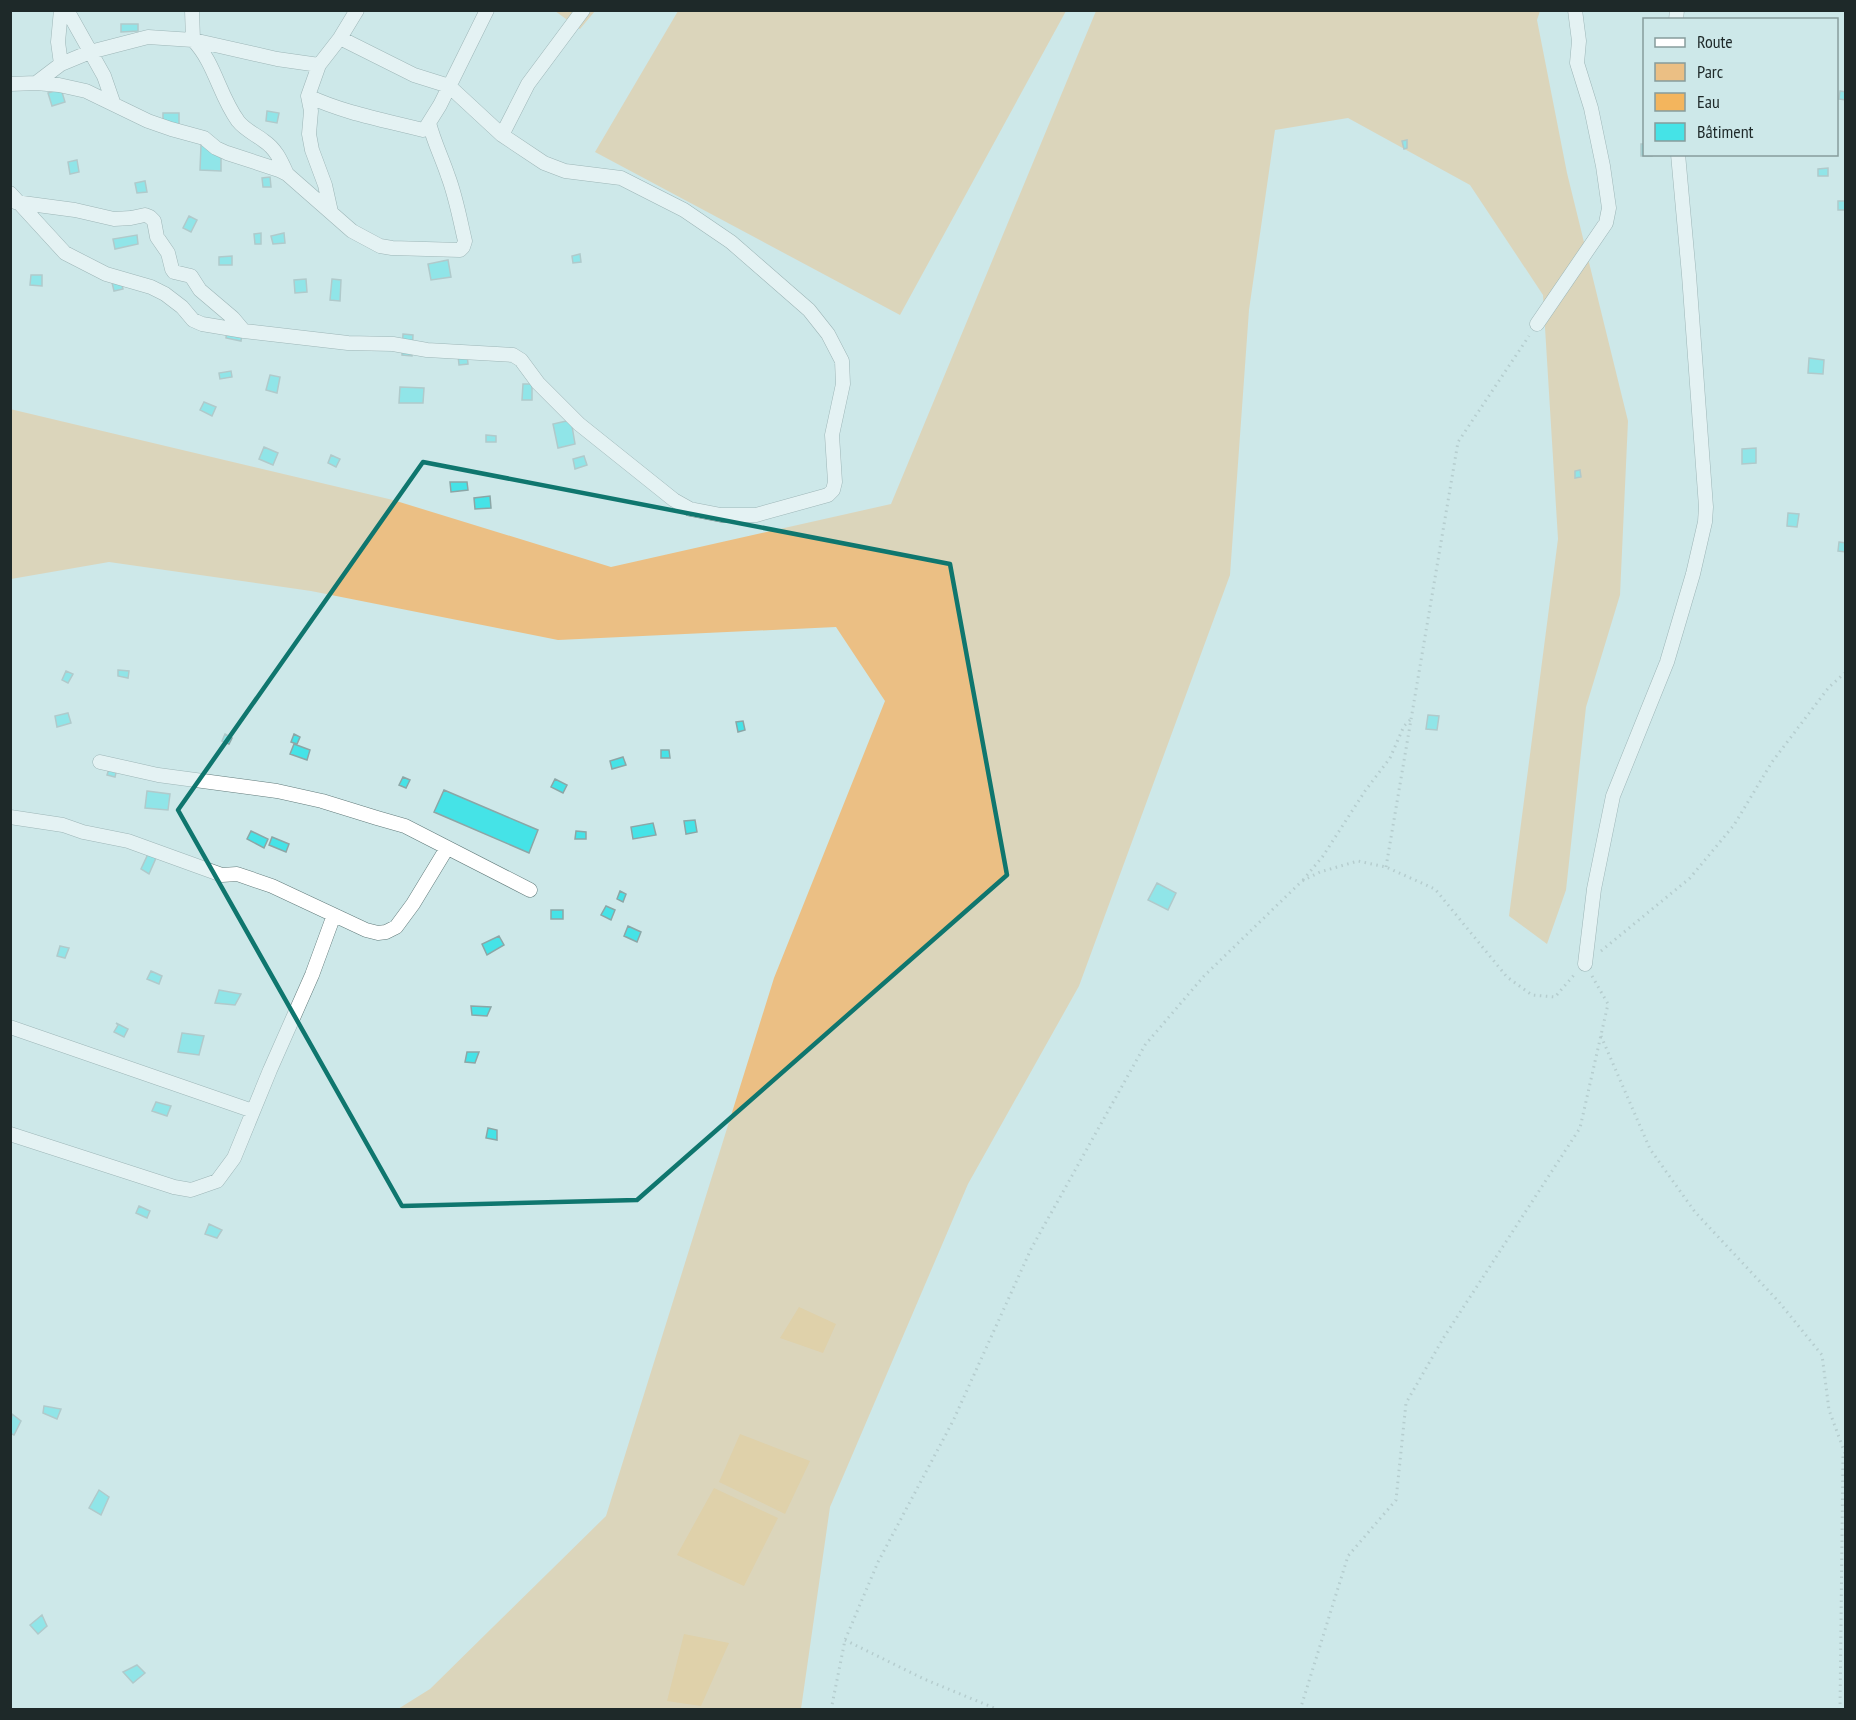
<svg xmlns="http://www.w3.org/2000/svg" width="1856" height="1720" font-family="'PT Sans Narrow',sans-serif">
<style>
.green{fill:#ebbf84}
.water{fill:#f3b55d}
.building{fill:#45e3e7;stroke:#8ca6a6;stroke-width:1.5}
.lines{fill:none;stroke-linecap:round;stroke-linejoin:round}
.minor-casing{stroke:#627b7b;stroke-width:15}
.path{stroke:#97aeae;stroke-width:3;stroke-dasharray:1.5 4.5;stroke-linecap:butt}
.minor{stroke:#fff;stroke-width:14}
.marked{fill:none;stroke:#0f766e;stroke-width:4.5;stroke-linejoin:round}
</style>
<rect width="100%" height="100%" fill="#cde8e9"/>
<path class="green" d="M 555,11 L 595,11 L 580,29 Z
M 678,11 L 678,10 L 1066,11 L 900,315 L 595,152 Z
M 1096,11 L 1540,11 L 1537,20 L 1567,173 L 1628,421 L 1620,595 L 1586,707 L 1566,890 L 1547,944 L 1509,916 L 1558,539 L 1543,295 L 1470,185 L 1348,118 L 1275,130 L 1249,310 L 1230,575 L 1079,986 L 968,1184 L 830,1507 L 801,1709 L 398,1709 L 430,1689 L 606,1516 L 774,978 L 885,701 L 836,627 L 558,640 L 311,591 L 109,562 L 11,579 L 10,409 L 393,500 L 611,567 L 891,504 Z"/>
<path class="water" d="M 799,1307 L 836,1324 L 823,1353 L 780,1338 Z
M 740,1434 L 810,1461 L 785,1514 L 719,1482 Z
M 714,1488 L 778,1518 L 744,1586 L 677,1555 Z
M 684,1634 L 729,1643 L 701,1706 L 667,1701 Z"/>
<path class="building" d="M 121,24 L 138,24 L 138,31 L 121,32 Z
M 61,89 L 65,102 L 52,106 L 48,93 Z
M 1840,91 L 1846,92 L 1846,100 L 1839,99 Z
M 267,111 L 279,113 L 277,123 L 266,121 Z
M 163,113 L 179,113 L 179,128 L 163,129 Z
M 1407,140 L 1407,148 L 1404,149 L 1402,141 Z
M 1641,144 L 1644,144 L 1644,154 L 1652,154 L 1652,156 L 1641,156 Z
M 201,145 L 221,145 L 221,171 L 200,170 Z
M 77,160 L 79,172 L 70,174 L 68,162 Z
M 1828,168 L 1828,176 L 1818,176 L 1818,169 Z
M 270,177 L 271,187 L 263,187 L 262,178 Z
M 145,181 L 147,192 L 137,193 L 135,183 Z
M 1838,201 L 1846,201 L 1846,210 L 1838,210 Z
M 189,216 L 197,220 L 191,232 L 183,228 Z
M 261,233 L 261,244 L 255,244 L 254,234 Z
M 284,233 L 285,243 L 273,244 L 271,236 Z
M 137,235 L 138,244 L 115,249 L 113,239 Z
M 580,254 L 581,262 L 573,263 L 572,256 Z
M 232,256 L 232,265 L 219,265 L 219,257 Z
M 448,260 L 451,277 L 431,280 L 428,264 Z
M 31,275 L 42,275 L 42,286 L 30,285 Z
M 120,276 L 123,289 L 114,291 L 111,278 Z
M 306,279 L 307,292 L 295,293 L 294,280 Z
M 332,279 L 341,280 L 340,301 L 330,300 Z
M 227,331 L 242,334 L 241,341 L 226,338 Z
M 403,334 L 413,335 L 412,356 L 402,355 Z
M 467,354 L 468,364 L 459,365 L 458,355 Z
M 1809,358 L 1824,360 L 1823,374 L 1808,373 Z
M 231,371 L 232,377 L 220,379 L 219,373 Z
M 270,375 L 280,377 L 277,393 L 266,390 Z
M 523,384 L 532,384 L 532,400 L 522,400 Z
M 400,387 L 424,388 L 423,403 L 399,403 Z
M 204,402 L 216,407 L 212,416 L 200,410 Z
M 571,420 L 575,444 L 558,448 L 553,424 Z
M 486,435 L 496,436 L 496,442 L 486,442 Z
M 264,447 L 278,453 L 273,465 L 259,459 Z
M 1756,448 L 1756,463 L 1742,464 L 1742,449 Z
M 331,455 L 340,459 L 336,467 L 328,463 Z
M 584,456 L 587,465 L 575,469 L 573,459 Z
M 1580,470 L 1581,477 L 1575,478 L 1575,471 Z
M 450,482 L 467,482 L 468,490 L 451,492 Z
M 490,496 L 491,508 L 475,509 L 474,498 Z
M 1788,513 L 1799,514 L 1797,527 L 1787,526 Z
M 1839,542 L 1846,543 L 1846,552 L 1838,551 Z
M 118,670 L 129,671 L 128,678 L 118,676 Z
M 66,671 L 73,674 L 68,683 L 62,680 Z
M 68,713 L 71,723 L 57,727 L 55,716 Z
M 1428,715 L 1439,716 L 1437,730 L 1426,729 Z
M 743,721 L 745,730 L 738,732 L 736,722 Z
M 225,734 L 232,738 L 229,744 L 222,741 Z
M 294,734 L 300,737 L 297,744 L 291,742 Z
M 294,744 L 310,750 L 307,760 L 290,754 Z
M 661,750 L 669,750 L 670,758 L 661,758 Z
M 623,757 L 626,765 L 612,769 L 610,761 Z
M 110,766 L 117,768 L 115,777 L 107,775 Z
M 403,777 L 410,780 L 406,788 L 399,785 Z
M 555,779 L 567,785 L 563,793 L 551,787 Z
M 444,790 L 538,830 L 529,853 L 434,812 Z
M 147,791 L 170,794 L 168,810 L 145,808 Z
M 695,820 L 697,832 L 686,834 L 684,821 Z
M 653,823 L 656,835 L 633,839 L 631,827 Z
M 251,831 L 268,839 L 264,848 L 247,839 Z
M 576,831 L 586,832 L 586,839 L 575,839 Z
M 272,837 L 289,844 L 286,852 L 269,845 Z
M 148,854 L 156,858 L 149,874 L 141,869 Z
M 1157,883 L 1176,893 L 1168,910 L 1148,900 Z
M 620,891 L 626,894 L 623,902 L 617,899 Z
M 606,906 L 615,910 L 611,920 L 601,915 Z
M 551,910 L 563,910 L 563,919 L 551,919 Z
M 628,926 L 641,932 L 637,942 L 624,936 Z
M 499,936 L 504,945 L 487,955 L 482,944 Z
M 60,946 L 69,948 L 65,958 L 57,956 Z
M 151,971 L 162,976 L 159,984 L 147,979 Z
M 219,990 L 241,994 L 235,1005 L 215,1003 Z
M 471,1006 L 491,1007 L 487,1016 L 472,1015 Z
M 116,1023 L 128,1029 L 124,1037 L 114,1032 L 118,1025 Z
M 182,1033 L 204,1036 L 199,1055 L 178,1052 Z
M 467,1052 L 479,1052 L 475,1063 L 465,1062 Z
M 156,1102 L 171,1106 L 167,1116 L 152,1111 Z
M 488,1128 L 497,1130 L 497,1140 L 486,1138 Z
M 139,1206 L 150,1211 L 147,1218 L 136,1213 Z
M 209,1224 L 222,1230 L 217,1238 L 205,1234 Z
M 44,1406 L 61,1409 L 57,1419 L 43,1413 Z
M 12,1414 L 21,1421 L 14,1435 L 10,1433 Z
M 99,1490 L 109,1497 L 101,1515 L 89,1508 Z
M 42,1615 L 47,1626 L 38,1634 L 30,1625 Z
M 137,1665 L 145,1673 L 133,1683 L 123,1672 Z"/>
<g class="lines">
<g class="minor-casing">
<path id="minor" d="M 67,10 L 104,76 L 113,102
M 192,10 L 193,40 C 215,63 219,95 238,121 C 245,130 255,134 264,141 C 276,149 281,161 287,174
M 1676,20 L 1677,10
M 61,64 L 58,42 L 61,10
M 36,83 L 61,64 L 90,52 L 148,37 L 193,40 L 277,59 L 319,65
M 10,84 L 36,83 L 59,85 L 86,91 L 148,121 L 171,129 L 204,138 L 216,148 L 227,153 L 279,170 L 287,174 L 352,231 L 380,246 L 392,248 L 460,250 L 463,247 L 465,241 C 460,220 456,197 448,176 C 442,158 434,142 429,123
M 308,96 C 344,113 384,120 423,130 L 425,129 L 440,105 L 487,10
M 502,135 L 528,84 L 583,10
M 10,193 L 65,253 L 106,274 L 151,287 L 165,294 L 182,307 L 193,320 L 202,324 L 244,331 L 348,343 L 393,344 L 427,350 L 513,355 L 521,360 L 538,383 L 579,424 L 674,500 L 690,509 L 721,515 L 756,515 L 828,495 L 833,490 L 835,482 L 832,435 L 843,384 L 842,361 L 828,334 L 809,310 L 731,242 L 684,210 L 621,178 L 565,171 L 544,163 L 502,135 L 449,86 L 414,75 L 340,38
M 15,202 L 75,210 L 114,219 L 131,218 L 145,215 L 150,217 L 154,221 L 157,237 L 168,253 L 172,269 L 174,272 L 191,276 L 200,290 L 233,318 L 244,331
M 331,212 L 325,185 L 312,150 L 309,134 L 311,111 L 308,96 L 319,65 L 340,38 L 357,10
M 1537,324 L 1606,223 L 1609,208 L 1603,166 L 1591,108 L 1577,63 L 1579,41 L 1575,10
M 100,762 L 158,775 L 277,791 L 322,801 L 377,818 L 405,826 L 530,890
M 10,817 L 63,825 L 83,832 L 128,841 L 222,875 L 237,874 L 272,886 L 366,930 L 378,933 L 386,932 L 396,927 L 413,904 L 447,848
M 1585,964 L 1594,889 L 1613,796 L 1667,662 L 1693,574 L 1705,522 L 1706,507 L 1689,275 L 1678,154
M 10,1027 L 253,1111
M 10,1134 L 174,1187 L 191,1190 L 217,1181 L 234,1158 L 270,1070 L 312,975 L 334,915"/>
</g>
<path class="path" d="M 1386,867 L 1458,442 L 1529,336
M 1303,880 L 1323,856 L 1365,791 L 1390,758 L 1404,726 L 1411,719
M 1601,951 L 1690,878 L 1734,825 L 1772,762 L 1829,687 L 1846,672
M 1601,1036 L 1650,1149 L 1695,1212 L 1779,1302 L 1822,1355 L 1829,1410 L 1846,1456
M 845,1640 L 924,1679 L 999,1710
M 831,1710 L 845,1640 L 878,1562 L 953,1421 L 1031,1249 L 1145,1045 L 1204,976 L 1302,881 L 1320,872 L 1358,861 L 1386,867 L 1435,889 L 1507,977 L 1532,995 L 1555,997 L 1574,975
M 1300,1710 L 1348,1556 L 1396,1500 L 1406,1403 L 1444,1337 L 1580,1128 L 1608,1004 L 1592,976
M 1840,1710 L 1843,1454"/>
<use href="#minor" class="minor"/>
</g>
<path d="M0 0H1856V1720H0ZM 423,462 L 950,564 L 1007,875 L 637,1200 L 402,1206 L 178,810 Z" fill="#cde8e9" fill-opacity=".55" fill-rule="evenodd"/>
<path class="marked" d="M 423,462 L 950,564 L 1007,875 L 637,1200 L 402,1206 L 178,810 Z"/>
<rect width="1856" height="1720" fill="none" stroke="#1e2929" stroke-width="24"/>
<rect x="1643" y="18" width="195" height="138" fill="#cde8e9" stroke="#879c9c" stroke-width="1.5"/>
<rect x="1655" y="38" width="30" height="9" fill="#ffffff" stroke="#879c9c" stroke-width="1.5"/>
<text x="1697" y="48" font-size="18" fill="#1e2929">Route</text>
<rect x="1655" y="63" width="30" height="18" fill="#ebbf84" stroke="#879c9c" stroke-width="1.5"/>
<text x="1697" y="78" font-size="18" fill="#1e2929">Parc</text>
<rect x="1655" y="93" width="30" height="18" fill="#f3b55d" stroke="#879c9c" stroke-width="1.5"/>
<text x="1697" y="108" font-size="18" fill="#1e2929">Eau</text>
<rect x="1655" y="123" width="30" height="18" fill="#45e3e7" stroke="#879c9c" stroke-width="1.5"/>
<text x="1697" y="138" font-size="18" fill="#1e2929">Bâtiment</text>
</svg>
